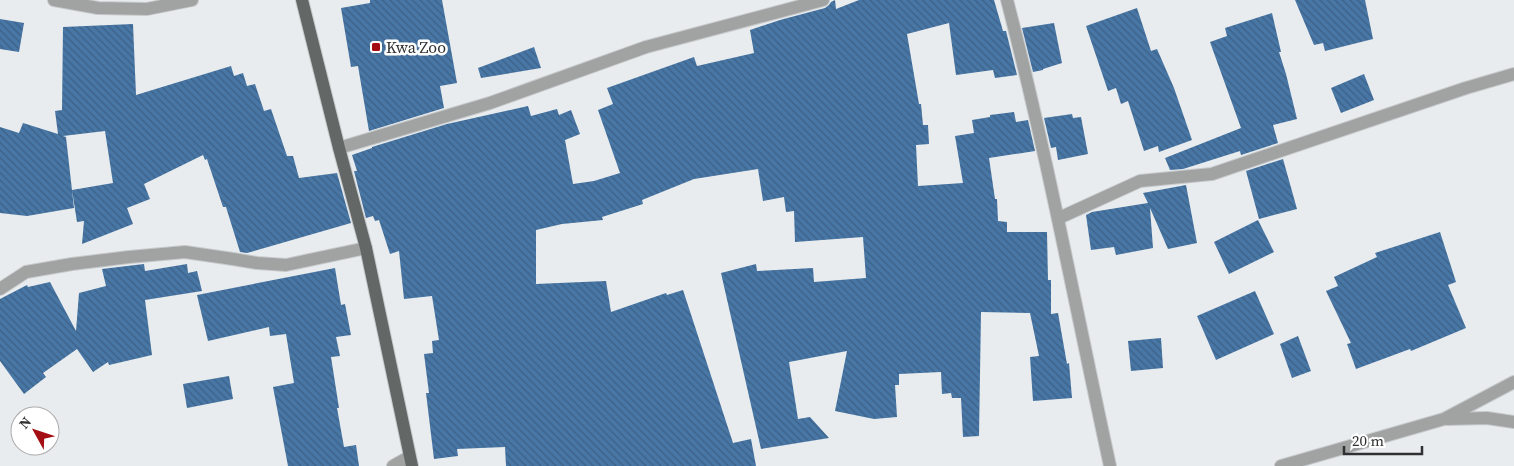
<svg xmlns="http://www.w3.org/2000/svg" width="1514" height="466" font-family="'Source Serif 4',serif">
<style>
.building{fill:url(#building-back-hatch)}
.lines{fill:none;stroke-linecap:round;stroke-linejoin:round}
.minor-casing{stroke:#c7cacc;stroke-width:14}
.primary-casing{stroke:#c7cacc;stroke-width:14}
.minor{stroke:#a1a3a2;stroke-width:12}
.primary{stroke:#636766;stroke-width:12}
.poi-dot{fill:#a40d13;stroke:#fff;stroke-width:2}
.labels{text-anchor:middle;stroke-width:5;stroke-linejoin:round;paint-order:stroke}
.poi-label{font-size:16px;fill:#2f3031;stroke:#fff;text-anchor:start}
</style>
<defs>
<pattern id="building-back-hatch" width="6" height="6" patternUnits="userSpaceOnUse" patternTransform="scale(1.25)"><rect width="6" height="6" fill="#4876a5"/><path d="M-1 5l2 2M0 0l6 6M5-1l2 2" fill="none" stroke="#3c6187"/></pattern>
</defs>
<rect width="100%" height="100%" fill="#e8ecee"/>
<path class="building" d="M 370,0 L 442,0 L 457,83 L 440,86 L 444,108 L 369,131 L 358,66 L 351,67 L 341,8 L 370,3 Z
M 835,0 L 836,9 L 859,0 L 994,0 L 1003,31 L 1006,31 L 1017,75 L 995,78 L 993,70 L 956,75 L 949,23 L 907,34 L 919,104 L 921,104 L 923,125 L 928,125 L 929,144 L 916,145 L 918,186 L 963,183 L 955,136 L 974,133 L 972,120 L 990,117 L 990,115 L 1014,112 L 1016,122 L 1028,120 L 1035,151 L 989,158 L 995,199 L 997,199 L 998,221 L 1007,222 L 1007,232 L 1047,232 L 1048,280 L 1051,280 L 1051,314 L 1058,313 L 1067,364 L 1069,363 L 1072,398 L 1033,401 L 1030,357 L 1039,356 L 1030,313 L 981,312 L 979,436 L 963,437 L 961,398 L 952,398 L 951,393 L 942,394 L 941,372 L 899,374 L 899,385 L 895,385 L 897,417 L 874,419 L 835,411 L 847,351 L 789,362 L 798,419 L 810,417 L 829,438 L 761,449 L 721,273 L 756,264 L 757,271 L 813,268 L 814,282 L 866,278 L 863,237 L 795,242 L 794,211 L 786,212 L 784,197 L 763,201 L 758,169 L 694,179 L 642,200 L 643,204 L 602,217 L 603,220 L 562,224 L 536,230 L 536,284 L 606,281 L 611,312 L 666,293 L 667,295 L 683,290 L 733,443 L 751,439 L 756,466 L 506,466 L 505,447 L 457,449 L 458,456 L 434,459 L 426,393 L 429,393 L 424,354 L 433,353 L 432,341 L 439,340 L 432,296 L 404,299 L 399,251 L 390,254 L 379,220 L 375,221 L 373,216 L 366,218 L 354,171 L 357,171 L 352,155 L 372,148 L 372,147 L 447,124 L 528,106 L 531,116 L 557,109 L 559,115 L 571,110 L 580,134 L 565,140 L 573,184 L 594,181 L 620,173 L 598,110 L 613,104 L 607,88 L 694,57 L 697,66 L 754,53 L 750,30 L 780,20 L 825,8 L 829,5 L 831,2 Z
M 1295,0 L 1365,0 L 1373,39 L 1325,51 L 1323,43 L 1314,45 Z
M 1137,8 L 1151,51 L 1157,49 L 1174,88 L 1192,140 L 1159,152 L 1158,146 L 1144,151 L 1128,101 L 1121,104 L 1116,88 L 1108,91 L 1086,26 Z
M 1272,13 L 1281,52 L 1279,52 L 1286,74 L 1297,119 L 1273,125 L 1278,143 L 1241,155 L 1240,151 L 1183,169 L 1170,170 L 1165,158 L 1241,128 L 1210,42 L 1227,36 L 1225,28 Z
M 0,19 L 24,23 L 19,52 L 0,49 Z
M 1054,23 L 1062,63 L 1043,69 L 1043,70 L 1033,72 L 1022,28 Z
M 133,24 L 136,95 L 231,66 L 234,76 L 243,73 L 247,86 L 255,84 L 264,111 L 271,109 L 287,156 L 293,156 L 299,178 L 337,173 L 351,223 L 247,253 L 240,252 L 226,207 L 223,207 L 207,159 L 205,160 L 203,155 L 144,184 L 150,199 L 127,208 L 133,224 L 82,244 L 84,221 L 77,222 L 72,190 L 113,183 L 105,131 L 63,136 L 66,137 L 74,208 L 27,216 L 0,213 L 0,127 L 19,133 L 23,123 L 58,134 L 55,111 L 62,110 L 63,27 Z
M 534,47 L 541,68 L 481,78 L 478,68 Z
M 1364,74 L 1374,100 L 1341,113 L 1331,88 Z
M 1072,114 L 1073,118 L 1081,117 L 1088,154 L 1058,160 L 1056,147 L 1051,148 L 1044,118 Z
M 1283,159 L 1297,209 L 1259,219 L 1246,171 Z
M 1186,185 L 1197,243 L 1168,249 L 1150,208 L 1153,248 L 1116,255 L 1114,247 L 1091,250 L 1086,215 L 1092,212 L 1148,203 L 1143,193 Z
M 1258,220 L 1274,252 L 1229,274 L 1214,242 Z
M 1440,232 L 1456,282 L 1448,285 L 1466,328 L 1411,351 L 1410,349 L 1356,369 L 1347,344 L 1351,343 L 1326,291 L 1338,286 L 1334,277 L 1377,257 L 1375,253 Z
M 144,264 L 145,271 L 187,264 L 188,273 L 197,271 L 202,291 L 145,300 L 152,355 L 109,365 L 108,362 L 93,372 L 77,349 L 43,373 L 46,377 L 24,394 L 0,361 L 0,299 L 27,285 L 28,287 L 50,282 L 76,331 L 79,293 L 106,286 L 102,269 Z
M 335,268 L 341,305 L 345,304 L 351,335 L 336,337 L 340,356 L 331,357 L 339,408 L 337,408 L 344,447 L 356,445 L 359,466 L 288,466 L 273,387 L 294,383 L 286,334 L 270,336 L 269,327 L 208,341 L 197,295 Z
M 1255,291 L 1274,334 L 1216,360 L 1197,316 Z
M 1298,336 L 1311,371 L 1292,378 L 1280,344 Z
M 1161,338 L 1163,368 L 1131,371 L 1128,341 Z
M 229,376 L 233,399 L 187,408 L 183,384 Z"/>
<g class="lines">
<g class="minor-casing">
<path id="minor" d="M 54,0 L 98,8 L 147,9 L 192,0
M 1007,0 C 1047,154 1076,310 1110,466
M 339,148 L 490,103 L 646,47 L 823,0
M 1059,218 L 1140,181 L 1212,174 L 1466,88 L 1514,74
M 0,289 L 26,272 L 72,264 L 129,257 L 185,252 L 233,259 L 257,263 L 286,265 L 366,248
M 1447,419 L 1487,418 L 1514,422
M 393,466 L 409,457
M 1281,466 L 1444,419 L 1514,382"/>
</g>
<g class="primary-casing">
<path id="primary" d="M 302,0 L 339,148 L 366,248 L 412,466"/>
</g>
<use href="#minor" class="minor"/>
<use href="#primary" class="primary"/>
</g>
<rect class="poi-dot" x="371" y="42" width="10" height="10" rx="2.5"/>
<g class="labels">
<g class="poi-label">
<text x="386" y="53">Kwa Zoo</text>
</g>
</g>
<g transform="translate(35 431) rotate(310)"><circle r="24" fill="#ffffff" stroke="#acacad"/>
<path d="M0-4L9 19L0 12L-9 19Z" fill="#a40d13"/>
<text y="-8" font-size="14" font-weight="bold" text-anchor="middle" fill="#2f3031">N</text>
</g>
<path d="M1344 446v8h78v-8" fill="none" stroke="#2f3031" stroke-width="2.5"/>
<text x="1352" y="446" font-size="15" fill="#2f3031" stroke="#ffffff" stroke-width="4" paint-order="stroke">20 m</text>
</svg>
